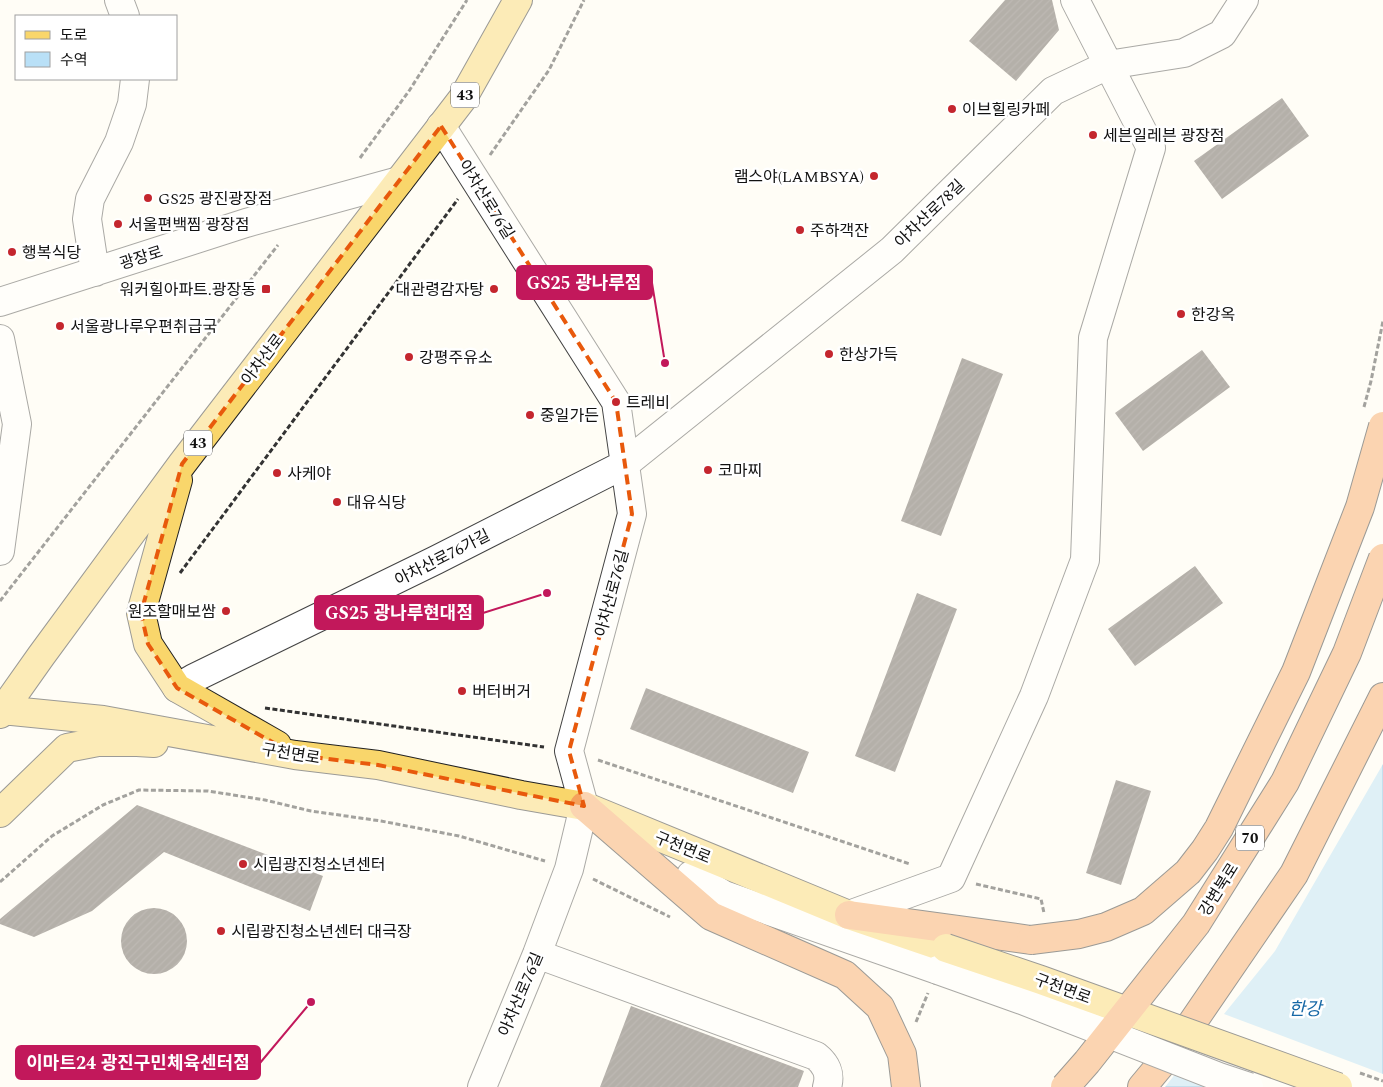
<svg xmlns="http://www.w3.org/2000/svg" width="1383" height="1087" font-family="Spectral,'Noto Sans KR',serif">
<style>
.water{fill:#b9e0f7;stroke:#3f96cf}
.pier{fill:#fffdf5}
.building{fill:url(#building-hatch)}
.lines{fill:none;stroke-linecap:round;stroke-linejoin:round}
.minor-casing{stroke:#444;stroke-width:30}
.major-casing{stroke:#222;stroke-width:30}
.highway-casing{stroke:#222;stroke-width:30}
.path{stroke:#333;stroke-width:3;stroke-dasharray:5 2.5;stroke-linecap:butt}
.minor{stroke:#fff;stroke-width:28}
.major{stroke:#f9d66b;stroke-width:28}
.highway{stroke:#f5a25d;stroke-width:28}
.minor-bridge-casing{stroke:#444;stroke-width:30;stroke-linecap:butt}
.major-bridge-casing{stroke:#222;stroke-width:30;stroke-linecap:butt}
.highway-bridge-casing{stroke:#222;stroke-width:30;stroke-linecap:butt}
.path-bridge{stroke:#333;stroke-width:3;stroke-dasharray:5 2.5;stroke-linecap:butt}
.minor-bridge{stroke:#fff;stroke-width:28}
.major-bridge{stroke:#f9d66b;stroke-width:28}
.highway-bridge{stroke:#f5a25d;stroke-width:28}
.marked{fill:none;stroke:#e8590c;stroke-width:4;stroke-dasharray:10 6;stroke-linejoin:round}
.poi-dot{fill:#c4262e;stroke:#fff;stroke-width:2}
.labels{text-anchor:middle;stroke-width:5;stroke-linejoin:round;paint-order:stroke}
.shield{fill:#fff;stroke:#585858;stroke-width:1}
.shield-label{font-size:15px;font-weight:bold;fill:#111}
.poi-label{font-size:16px;fill:#111;stroke:#fff;text-anchor:start}
.street-label{font-size:16px;fill:#111;stroke:#fff}
.water-label{font-size:18px;font-style:italic;fill:#1768a6;stroke:#fff}
.leader{fill:none;stroke:#c2185b;stroke-width:2}
.callout-dot{fill:#c2185b;stroke:#fff;stroke-width:2}
.callout{fill:#c2185b;stroke:#c2185b;stroke-width:2}
.callout-label{font-size:18px;text-anchor:middle;font-weight:bold;fill:#fff}
</style>
<defs>
<pattern id="building-hatch" width="6" height="6" patternUnits="userSpaceOnUse" patternTransform="scale(1.25)"><rect width="6" height="6" fill="#5a524d"/><path d="M-1 1l2-2M0 6l6-6M5 7l2-2" fill="none" stroke="#6d6662"/></pattern>
</defs>
<rect width="100%" height="100%" fill="#fffdf5"/>
<path class="water" d="M 1383,466 L 1383,1087 L 1148,1087 L 1267,920 Z"/>
<path class="pier" d="M 1383,464 L 1383,764 L 1275,951 L 1224,1014 L 1383,1074 L 1383,1087 L 1213,1087 L 1176,1073 L 1165,1087 L 1146,1087 L 1265,919 L 1279,868 L 1333,620 Z"/>
<path class="building" d="M 1005,0 L 1052,0 L 1059,30 L 1016,81 L 969,41 Z
M 1282,98 L 1309,136 L 1222,199 L 1194,161 Z
M 1202,350 L 1230,387 L 1143,451 L 1115,413 Z
M 962,358 L 1003,374 L 941,536 L 901,521 Z
M 1195,566 L 1223,603 L 1135,666 L 1108,629 Z
M 917,593 L 957,609 L 895,772 L 855,756 Z
M 646,688 L 809,752 L 793,793 L 630,729 Z
M 1116,780 L 1151,791 L 1121,885 L 1086,873 Z
M 137,805 L 323,876 L 310,911 L 164,852 L 92,911 L 34,937 L 0,924 L 0,919 Z
M121 941a33 33 0 1 1 66 0a33 33 0 1 1-66 0Z
M 631,1006 L 804,1071 L 798,1087 L 600,1087 Z"/>
<g class="lines">
<g class="minor-casing">
<path id="minor" d="M 119,0 L 125,16
M 441,126 L 616,402 L 632,514 L 569,751 L 584,806 L 569,869 L 537,954 L 482,1087
M 95,272 L 87,219 L 90,199 L 119,142 L 132,104 L 135,79
M 0,302 L 246,223 L 399,181
M 0,339 L 17,424 L 0,551
M 177,688 L 194,678 L 436,560 L 625,464 L 892,250 L 1053,91 L 1108,65 L 1184,53 L 1222,34 L 1244,0
M 691,875 L 724,895 L 938,970
M 849,915 L 951,878 L 1034,696 L 1085,560 L 1093,338 L 1151,148 L 1075,0
M 537,954 L 816,1056 C 826,1064 831,1074 827,1087"/>
</g>
<g class="major-casing">
<path id="major" d="M 178,480 L 141,613 L 148,644 L 177,688 L 277,745
M 2,710 L 103,720 L 295,755 L 378,765 L 521,795 L 584,806 L 849,915 L 946,948
M 0,714 L 41,656 L 182,464 L 463,98 L 518,0
M 0,813 L 67,748 L 98,742 L 137,742 L 154,743"/>
</g>
<g class="highway-casing">
<path id="highway" d="M 584,806 L 711,916 L 845,975 L 880,1007 L 902,1054 L 906,1087
M 849,915 L 1031,940
M 1142,1087 L 1177,1045 L 1294,874 L 1383,697"/>
</g>
<path class="path" d="M 490,155 L 549,70 L 584,0
M 360,158 L 409,91 L 467,0
M 1364,407 L 1371,381 L 1383,321
M 180,573 L 458,199
M 0,601 L 278,245
M 265,708 L 544,747
M 598,760 L 910,864
M 593,879 L 670,917
M 0,882 L 52,836 L 103,805 L 139,790 L 208,791 L 265,800 L 311,811 L 381,821 L 459,836 L 545,861
M 976,884 L 1041,899 L 1044,913
M 916,1022 L 928,993"/>
<use href="#minor" class="minor"/>
<use href="#major" class="major"/>
<use href="#highway" class="highway"/>
<g class="minor-bridge-casing">
<path id="minor-bridge" d="M 938,970 L 1022,1000 L 1219,1077 L 1249,1087"/>
</g>
<g class="major-bridge-casing">
<path id="major-bridge" d="M 946,948 L 1041,980 L 1338,1087"/>
</g>
<g class="highway-bridge-casing">
<path id="highway-bridge" d="M 1031,940 L 1079,934 L 1106,927 L 1143,911 L 1188,872 L 1205,850 L 1219,828 L 1296,672 L 1360,507 L 1383,426
M 1065,1087 L 1087,1062 L 1196,924 L 1285,782 L 1347,653 L 1383,558"/>
</g>
<path class="path-bridge" d="M 1360,1073 L 1383,1081"/>
<use href="#minor-bridge" class="minor-bridge"/>
<use href="#major-bridge" class="major-bridge"/>
<use href="#highway-bridge" class="highway-bridge"/>
</g>
<path d="M0 0H1383V1087H0ZM 441,126 L 616,402 L 632,514 L 569,751 L 584,806 L 378,765 L 295,755 L 177,688 L 148,644 L 141,613 L 182,464 Z" fill="#fffdf5" fill-opacity=".55" fill-rule="evenodd"/>
<path class="marked" d="M 441,126 L 616,402 L 632,514 L 569,751 L 584,806 L 378,765 L 295,755 L 177,688 L 148,644 L 141,613 L 182,464 Z"/>
<g class="poi-dot">
<circle cx="952" cy="109" r="5"/>
<circle cx="1093" cy="135" r="5"/>
<circle cx="874" cy="176" r="5"/>
<circle cx="148" cy="198" r="5"/>
<circle cx="118" cy="224" r="5"/>
<circle cx="800" cy="230" r="5"/>
<circle cx="12" cy="252" r="5"/>
<rect x="261" y="284" width="10" height="10" rx="2.5"/>
<circle cx="494" cy="289" r="5"/>
<circle cx="1181" cy="314" r="5"/>
<circle cx="60" cy="326" r="5"/>
<circle cx="829" cy="354" r="5"/>
<circle cx="409" cy="357" r="5"/>
<circle cx="616" cy="402" r="5"/>
<circle cx="530" cy="415" r="5"/>
<circle cx="708" cy="470" r="5"/>
<circle cx="277" cy="473" r="5"/>
<circle cx="337" cy="502" r="5"/>
<circle cx="226" cy="611" r="5"/>
<circle cx="462" cy="691" r="5"/>
<circle cx="243" cy="864" r="5"/>
<circle cx="221" cy="931" r="5"/>
</g>
<g class="labels">
<g class="shield">
<rect x="451" y="82.5" width="28" height="25" rx="4"/>
<rect x="184" y="430.5" width="28" height="25" rx="4"/>
<rect x="1236" y="825.5" width="28" height="25" rx="4"/>
</g>
<g class="shield-label">
<text x="465" y="100">43</text>
<text x="198" y="448">43</text>
<text x="1250" y="843">70</text>
</g>
<g class="poi-label">
<text x="962" y="115">이브힐링카페</text>
<text x="1103" y="141">세븐일레븐 광장점</text>
<text x="864" y="182" text-anchor="end">램스야(LAMBSYA)</text>
<text x="158" y="204">GS25 광진광장점</text>
<text x="128" y="230">서울편백찜 광장점</text>
<text x="810" y="236">주하객잔</text>
<text x="22" y="258">행복식당</text>
<text x="256" y="295" text-anchor="end">워커힐아파트.광장동</text>
<text x="484" y="295" text-anchor="end">대관령감자탕</text>
<text x="1191" y="320">한강옥</text>
<text x="70" y="332">서울광나루우편취급국</text>
<text x="839" y="360">한상가득</text>
<text x="419" y="363">강평주유소</text>
<text x="626" y="408">트레비</text>
<text x="540" y="421">중일가든</text>
<text x="718" y="476">코마찌</text>
<text x="287" y="479">사케야</text>
<text x="347" y="508">대유식당</text>
<text x="216" y="617" text-anchor="end">원조할매보쌈</text>
<text x="472" y="697">버터버거</text>
<text x="253" y="870">시립광진청소년센터</text>
<text x="231" y="937">시립광진청소년센터 대극장</text>
</g>
<g class="street-label">
<text transform="translate(487 199) rotate(58)" y="6">아차산로76길</text>
<text transform="translate(929 213) rotate(-44)" y="6">아차산로78길</text>
<text transform="translate(141 257) rotate(-18)" y="6">광장로</text>
<text transform="translate(262 359) rotate(-53)" y="6">아차산로</text>
<text transform="translate(442 557) rotate(-27)" y="6">아차산로76가길</text>
<text transform="translate(611 593) rotate(-75)" y="6">아차산로76길</text>
<text transform="translate(291 753) rotate(9)" y="6">구천면로</text>
<text transform="translate(683 847) rotate(22)" y="6">구천면로</text>
<text transform="translate(1218 889) rotate(-58)" y="6">강변북로</text>
<text transform="translate(1063 988) rotate(20)" y="6">구천면로</text>
<text transform="translate(520 994) rotate(-67)" y="6">아차산로76길</text>
</g>
<g class="water-label">
<text x="1305" y="1015">한강</text>
</g>
</g>
<path class="leader" d="M665 363L652 283M547 593L483 613M311 1002L260 1063"/>
<g class="callout-dot">
<circle cx="665" cy="363" r="5"/>
<circle cx="547" cy="593" r="5"/>
<circle cx="311" cy="1002" r="5"/>
</g>
<g class="callout">
<rect x="517" y="266" width="135" height="33" rx="5"/>
<rect x="315" y="596" width="168" height="33" rx="5"/>
<rect x="16" y="1046" width="244" height="33" rx="5"/>
</g>
<g class="callout-label">
<text x="584" y="289">GS25 광나루점</text>
<text x="399" y="619">GS25 광나루현대점</text>
<text x="138" y="1069">이마트24 광진구민체육센터점</text>
</g>
<rect x="15" y="15" width="162" height="65" fill="#ffffff" stroke="#a0a0a0"/>
<rect x="25" y="31" width="25" height="8" fill="#f9d66b" stroke="#a0a0a0"/>
<text x="60" y="40" font-size="15" fill="#111111">도로</text>
<rect x="25" y="52" width="25" height="15" fill="#b9e0f7" stroke="#a0a0a0"/>
<text x="60" y="65" font-size="15" fill="#111111">수역</text>
</svg>
